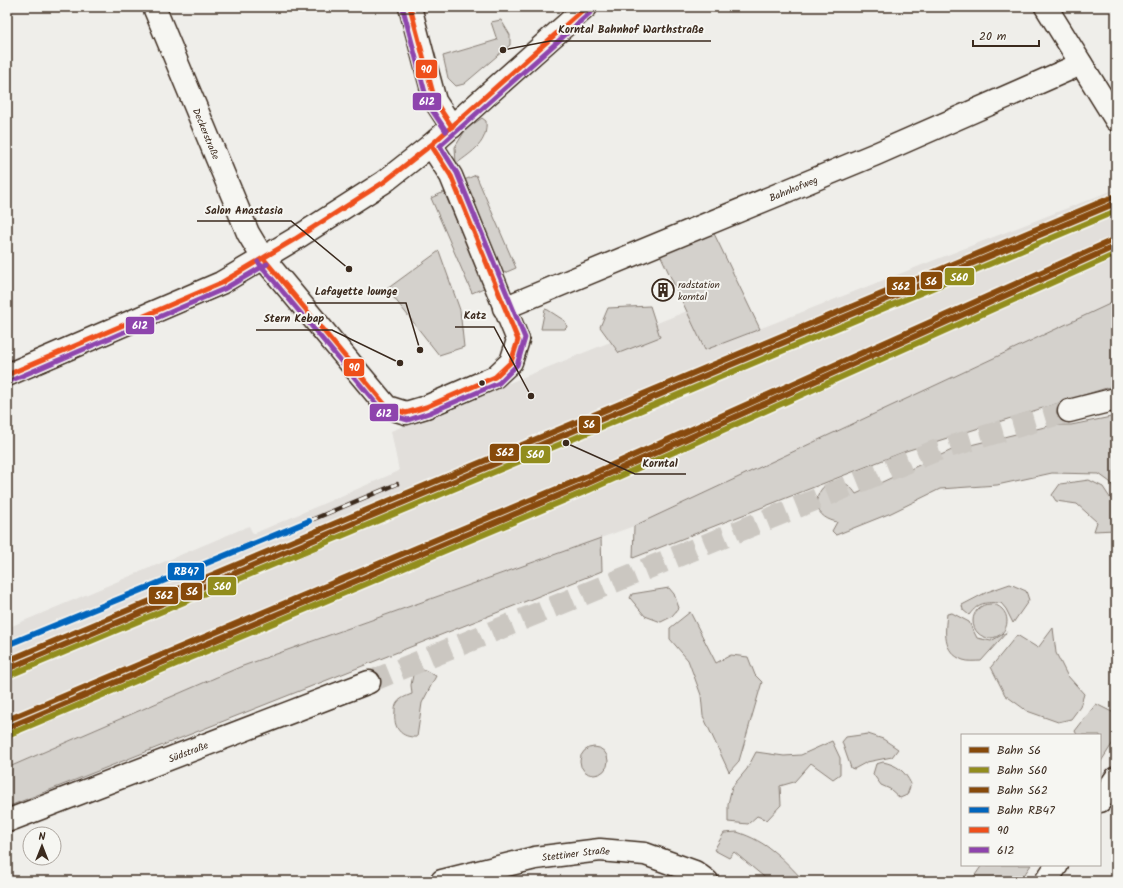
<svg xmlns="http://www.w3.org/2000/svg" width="1123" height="888" font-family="Kalam,sans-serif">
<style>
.built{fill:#e2dfdb}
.green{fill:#d4d1cc;stroke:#887e75}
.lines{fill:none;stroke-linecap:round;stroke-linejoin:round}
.secondary-tunnel{stroke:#cbc7c1;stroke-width:22;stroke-dasharray:22 11;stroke-linecap:butt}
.minor-casing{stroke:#3b2a1e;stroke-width:25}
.secondary-casing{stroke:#3b2a1e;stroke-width:25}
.minor{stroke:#f6f6f2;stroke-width:22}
.secondary{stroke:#f6f6f2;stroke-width:22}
.rail-casing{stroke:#3b2a1e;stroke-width:4.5}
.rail{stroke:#f6f6f2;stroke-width:3;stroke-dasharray:9;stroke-linecap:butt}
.bus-1-casing{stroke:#f6f6f2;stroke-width:8}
.bus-2-casing{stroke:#f6f6f2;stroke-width:8}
.bus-1{stroke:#ef4f1a;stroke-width:5}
.bus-2{stroke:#8e44ad;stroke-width:5}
.rail-1-casing{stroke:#f6f6f2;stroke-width:9}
.rail-2-casing{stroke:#f6f6f2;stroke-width:9}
.rail-3-casing{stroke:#f6f6f2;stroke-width:9}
.rail-4-casing{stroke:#f6f6f2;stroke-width:9}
.rail-1{stroke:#874a0a;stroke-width:6}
.rail-2{stroke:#928d1d;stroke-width:6}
.rail-3{stroke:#874a0a;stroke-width:6}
.rail-4{stroke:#0065bd;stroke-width:6}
.bus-dot{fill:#3b2a1e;stroke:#f6f6f2;stroke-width:1.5}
.labels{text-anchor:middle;stroke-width:4;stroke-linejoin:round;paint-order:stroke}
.street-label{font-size:10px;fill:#3b2a1e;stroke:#f6f6f2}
.poi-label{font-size:10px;fill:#3b2a1e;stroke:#f6f6f2;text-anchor:start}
.leader{fill:none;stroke:#3b2a1e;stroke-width:1.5}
.callout-dot{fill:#3b2a1e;stroke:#f6f6f2;stroke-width:1.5}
.callout-label{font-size:11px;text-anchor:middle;font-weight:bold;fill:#3b2a1e;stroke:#f6f6f2;stroke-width:4;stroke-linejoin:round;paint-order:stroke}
.line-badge{stroke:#f6f6f2;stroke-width:1.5}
.badge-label{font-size:11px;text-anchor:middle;font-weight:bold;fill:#fff}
</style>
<rect width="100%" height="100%" fill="#efeeea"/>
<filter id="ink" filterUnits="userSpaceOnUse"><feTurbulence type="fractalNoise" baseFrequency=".025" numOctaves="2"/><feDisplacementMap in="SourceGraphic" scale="8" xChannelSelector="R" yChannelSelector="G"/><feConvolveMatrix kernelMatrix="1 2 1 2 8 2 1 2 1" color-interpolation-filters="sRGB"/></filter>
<g filter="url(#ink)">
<path class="built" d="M 1116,189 L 1116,301 L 634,526 L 240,667 L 7,768 L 7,628 L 249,526 L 253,534 L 399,471 L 391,431 L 687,311 L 705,350 Z"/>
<path class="green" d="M 501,20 L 510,35 L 510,45 L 464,84 L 456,86 L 448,78 L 443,56 L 497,40 L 491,22 Z
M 482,118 L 486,121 C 488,143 473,151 456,164 L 455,147 L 466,129 Z
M 476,175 L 516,268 L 502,274 L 462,181 Z
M 444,192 L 486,287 L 472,293 L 431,198 Z
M 707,219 L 760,329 L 705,350 L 658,250 Z
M 439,251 L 460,310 L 464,347 L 439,355 L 387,289 Z
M 1116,301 L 1116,385 L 906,451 L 633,558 L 634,526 Z
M 650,306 L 660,337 L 619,353 L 600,327 L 608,308 Z
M 545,309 L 548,310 L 565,321 L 567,327 L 565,329 L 541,329 Z
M 1116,416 L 1116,491 L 1110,482 L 1099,474 L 1052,473 L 997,485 L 940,489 L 891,513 L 836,535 L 832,531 L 837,522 C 793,513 831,456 856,494 L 954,449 L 1053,425 L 1071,425 Z
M 1089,480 L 1103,487 L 1116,507 L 1115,530 L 1094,531 L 1097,522 L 1077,504 L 1056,501 L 1052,495 L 1060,484 Z
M 601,538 L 602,571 L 7,807 L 7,768 L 240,667 Z
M 1010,584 L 1026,591 L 1029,600 L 1013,623 L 1006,609 L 1001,603 C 985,602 979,602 969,615 L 963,610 L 962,605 L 987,592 Z
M 669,588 L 674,594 L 679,608 L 671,617 L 661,622 L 645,616 L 630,598 L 632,594 Z
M973 621a17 17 0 1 1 34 0a17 17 0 1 1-34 0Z
M 690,612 L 716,663 L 731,655 L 748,657 L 755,675 L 762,682 L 739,761 L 729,772 L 703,716 L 701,695 L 688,660 L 670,639 L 670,628 Z
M 952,613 L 969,622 L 977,638 L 991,641 L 1007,632 L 981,661 C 976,661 968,662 963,660 C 942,652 945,632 947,614 Z
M 1053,628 L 1056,653 L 1067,675 L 1084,694 L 1080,707 L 1071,719 L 1058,722 L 1027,711 L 1005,695 L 991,667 L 1017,635 L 1038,648 Z
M 425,670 L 436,676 L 422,703 L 417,737 C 401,738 393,728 395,712 C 395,709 395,706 397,703 C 400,698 407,696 412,694 L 411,685 L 413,675 L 417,671 Z
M 1096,704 L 1116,714 L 1116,738 L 1100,763 L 1100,735 L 1077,735 L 1075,731 Z
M 868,734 L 883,739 L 898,749 L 892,757 L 867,762 L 854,769 L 851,768 L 842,742 L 846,737 Z
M 832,741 L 840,758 L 840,774 L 833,779 L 811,763 L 794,782 L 780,786 L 781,805 L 767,820 L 757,816 L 748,824 L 728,822 L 728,804 L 732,787 L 747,769 L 756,752 L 784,756 L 801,755 Z
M580 761a14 14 0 1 1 28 0a14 14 0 1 1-28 0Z
M 883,762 C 897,765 905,771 911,784 L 907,795 L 900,798 L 890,789 L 881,785 L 873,774 L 876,764 Z
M 737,832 C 768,842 782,858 804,881 L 769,881 L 734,852 L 729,858 L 714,850 L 724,833 Z
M 982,865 L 1031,865 L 1020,881 L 971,881 Z"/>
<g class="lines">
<path class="secondary-tunnel" d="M 369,682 L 935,451 L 1069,411"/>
<g class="minor-casing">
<g id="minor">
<path id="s1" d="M 154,7 L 248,233 L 263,258 L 387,407 L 406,413 L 426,407 L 495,377 L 511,362 L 518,340 L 451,176 L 431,145"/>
<path d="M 410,7 L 435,101 L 452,127"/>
<path d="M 1046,7 L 1116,120"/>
<path id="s2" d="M 504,308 L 876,154 L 1081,64"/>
<path d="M 7,375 L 221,283 L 295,239 L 384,182 L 431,145 L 586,7"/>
<path id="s3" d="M 442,881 L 535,858 L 600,850 L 645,854 L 695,872 L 707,881"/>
</g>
</g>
<g class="secondary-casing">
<g id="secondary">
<path d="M 1069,411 L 1116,399"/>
<path d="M 1100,801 L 1116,778"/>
<path id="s4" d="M 7,821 L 369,682"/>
<path d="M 1046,881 L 1057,865"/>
</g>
</g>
<use href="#minor" class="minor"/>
<use href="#secondary" class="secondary"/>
<g class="rail-casing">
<path id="rail" d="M 309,521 L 397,484"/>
</g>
<use href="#rail" class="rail"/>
<g class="bus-1-casing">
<path id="bus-1" d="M 410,7 L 435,101 L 452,127
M 263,258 L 387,407 L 406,413 L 426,407 L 495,377 L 511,362 L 518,340 L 451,176 L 431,145
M 7,375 L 221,283 L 295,239 L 384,182 L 431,145 L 586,7"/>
</g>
<g class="bus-2-casing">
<path id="bus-2" d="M 403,9 L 428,104 L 446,131
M 258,262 L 384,413 L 408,420 L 429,413 L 499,383 L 517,365 L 525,338 L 457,173 L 440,146 L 591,12
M 10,381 L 224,289 L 267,264"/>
</g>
<use href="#bus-1" class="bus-1"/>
<use href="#bus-2" class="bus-2"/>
<g class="rail-1-casing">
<path id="rail-1" d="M 7,669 L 1116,203
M 7,728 L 586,484 L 1116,246"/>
</g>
<g class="rail-2-casing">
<path id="rail-2" d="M 10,675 L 1116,211
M 10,734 L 589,490 L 1116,254"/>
</g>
<g class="rail-3-casing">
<path id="rail-3" d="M 7,661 L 1113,197
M 7,720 L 583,478 L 1113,240"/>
</g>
<g class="rail-4-casing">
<path id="rail-4" d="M 7,645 L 309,521"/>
</g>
<use href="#rail-1" class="rail-1"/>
<use href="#rail-2" class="rail-2"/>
<use href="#rail-3" class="rail-3"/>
<use href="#rail-4" class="rail-4"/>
</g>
</g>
<defs>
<g id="building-ring" transform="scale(1.15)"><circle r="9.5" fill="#f6f6f2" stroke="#3b2a1e" stroke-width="1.5"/><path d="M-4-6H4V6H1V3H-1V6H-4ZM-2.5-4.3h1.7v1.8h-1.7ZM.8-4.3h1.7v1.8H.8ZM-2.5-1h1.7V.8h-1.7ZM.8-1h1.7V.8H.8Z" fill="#3b2a1e"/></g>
</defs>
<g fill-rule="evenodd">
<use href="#building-ring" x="663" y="290"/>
</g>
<circle class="bus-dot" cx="482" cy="383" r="3.5"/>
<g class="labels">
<g class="street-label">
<text dy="4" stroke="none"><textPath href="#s1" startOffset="137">Deckerstraße</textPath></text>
<text dy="4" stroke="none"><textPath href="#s2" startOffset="313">Bahnhofweg</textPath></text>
<text dy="4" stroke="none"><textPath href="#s4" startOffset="194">Südstraße</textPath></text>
<text dy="4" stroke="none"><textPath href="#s3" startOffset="137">Stettiner Straße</textPath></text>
</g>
<g class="poi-label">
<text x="678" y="288">radstation<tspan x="678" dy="12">korntal</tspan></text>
</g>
</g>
<path class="leader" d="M503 50L550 41H711M349 269L291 221H197M420 350L406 303H307M531 396L494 327H455M400 363L332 330H256M566 443L635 474H686"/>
<g class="callout-dot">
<circle cx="503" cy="50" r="4"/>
<circle cx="349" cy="269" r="4"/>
<circle cx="420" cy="350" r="4"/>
<circle cx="531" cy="396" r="4"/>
<circle cx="400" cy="363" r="4"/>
<circle cx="566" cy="443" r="4"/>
</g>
<g class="callout-label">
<text x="631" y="33">Korntal Bahnhof Warthstraße</text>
<text x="244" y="214">Salon Anastasia</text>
<text x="356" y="295">Lafayette lounge</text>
<text x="475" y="319">Katz</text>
<text x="294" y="322">Stern Kebap</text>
<text x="660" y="467">Korntal</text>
</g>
<g class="line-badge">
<rect x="415" y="59" width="23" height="20" rx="4" fill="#ef4f1a"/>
<rect x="412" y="92" width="30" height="19" rx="4" fill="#8e44ad"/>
<rect x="944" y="267" width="31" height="19" rx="4" fill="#928d1d"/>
<rect x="920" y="271" width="23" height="19" rx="4" fill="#874a0a"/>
<rect x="886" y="276" width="30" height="20" rx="4" fill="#874a0a"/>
<rect x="125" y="316" width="30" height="19" rx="4" fill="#8e44ad"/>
<rect x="343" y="358" width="22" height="19" rx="4" fill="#ef4f1a"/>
<rect x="369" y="403" width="30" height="19" rx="4" fill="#8e44ad"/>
<rect x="578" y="415" width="23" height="19" rx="4" fill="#874a0a"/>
<rect x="489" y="443" width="31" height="19" rx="4" fill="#874a0a"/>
<rect x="520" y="445" width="31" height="19" rx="4" fill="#928d1d"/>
<rect x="167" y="562" width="38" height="19" rx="4" fill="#0065bd"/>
<rect x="207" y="576" width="30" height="20" rx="4" fill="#928d1d"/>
<rect x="180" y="582" width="23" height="19" rx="4" fill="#874a0a"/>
<rect x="148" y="586" width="31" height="19" rx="4" fill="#874a0a"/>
</g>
<g class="badge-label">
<text x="426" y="73">90</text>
<text x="427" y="105">612</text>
<text x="959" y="281">S60</text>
<text x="931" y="285">S6</text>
<text x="901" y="290">S62</text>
<text x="140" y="329">612</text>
<text x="354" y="371">90</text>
<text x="384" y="417">612</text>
<text x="589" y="428">S6</text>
<text x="505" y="456">S62</text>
<text x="535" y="458">S60</text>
<text x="186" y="575">RB47</text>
<text x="222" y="590">S60</text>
<text x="192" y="595">S6</text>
<text x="164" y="599">S62</text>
</g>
<rect width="1123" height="888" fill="none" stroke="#f6f6f2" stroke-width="24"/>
<rect x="12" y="12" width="1099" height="864" fill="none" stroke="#3b2a1e" stroke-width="1.5" filter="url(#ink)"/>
<rect x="961" y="734" width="140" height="132" fill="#f6f6f2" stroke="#aba49d"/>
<rect x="969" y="747" width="20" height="6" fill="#874a0a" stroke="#aba49d"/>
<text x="997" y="754" font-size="12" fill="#3b2a1e">Bahn S6</text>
<rect x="969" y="767" width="20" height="6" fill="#928d1d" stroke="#aba49d"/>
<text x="997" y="774" font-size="12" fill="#3b2a1e">Bahn S60</text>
<rect x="969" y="787" width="20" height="6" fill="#874a0a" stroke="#aba49d"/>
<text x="997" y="794" font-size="12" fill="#3b2a1e">Bahn S62</text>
<rect x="969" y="807" width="20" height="6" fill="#0065bd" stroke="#aba49d"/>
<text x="997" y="814" font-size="12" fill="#3b2a1e">Bahn RB47</text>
<rect x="969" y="827" width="20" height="6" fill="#ef4f1a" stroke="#aba49d"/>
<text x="997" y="834" font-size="12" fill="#3b2a1e">90</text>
<rect x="969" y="847" width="20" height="6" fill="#8e44ad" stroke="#aba49d"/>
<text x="997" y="854" font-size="12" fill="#3b2a1e">612</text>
<g transform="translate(42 846)"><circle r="19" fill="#f6f6f2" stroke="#aba49d"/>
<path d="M0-3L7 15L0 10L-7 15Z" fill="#3b2a1e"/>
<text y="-6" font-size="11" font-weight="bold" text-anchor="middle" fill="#3b2a1e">N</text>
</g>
<path d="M973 40v6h66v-6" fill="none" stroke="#3b2a1e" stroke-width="2"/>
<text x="979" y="40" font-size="12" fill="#3b2a1e" stroke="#f6f6f2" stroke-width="3" paint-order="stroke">20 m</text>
</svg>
